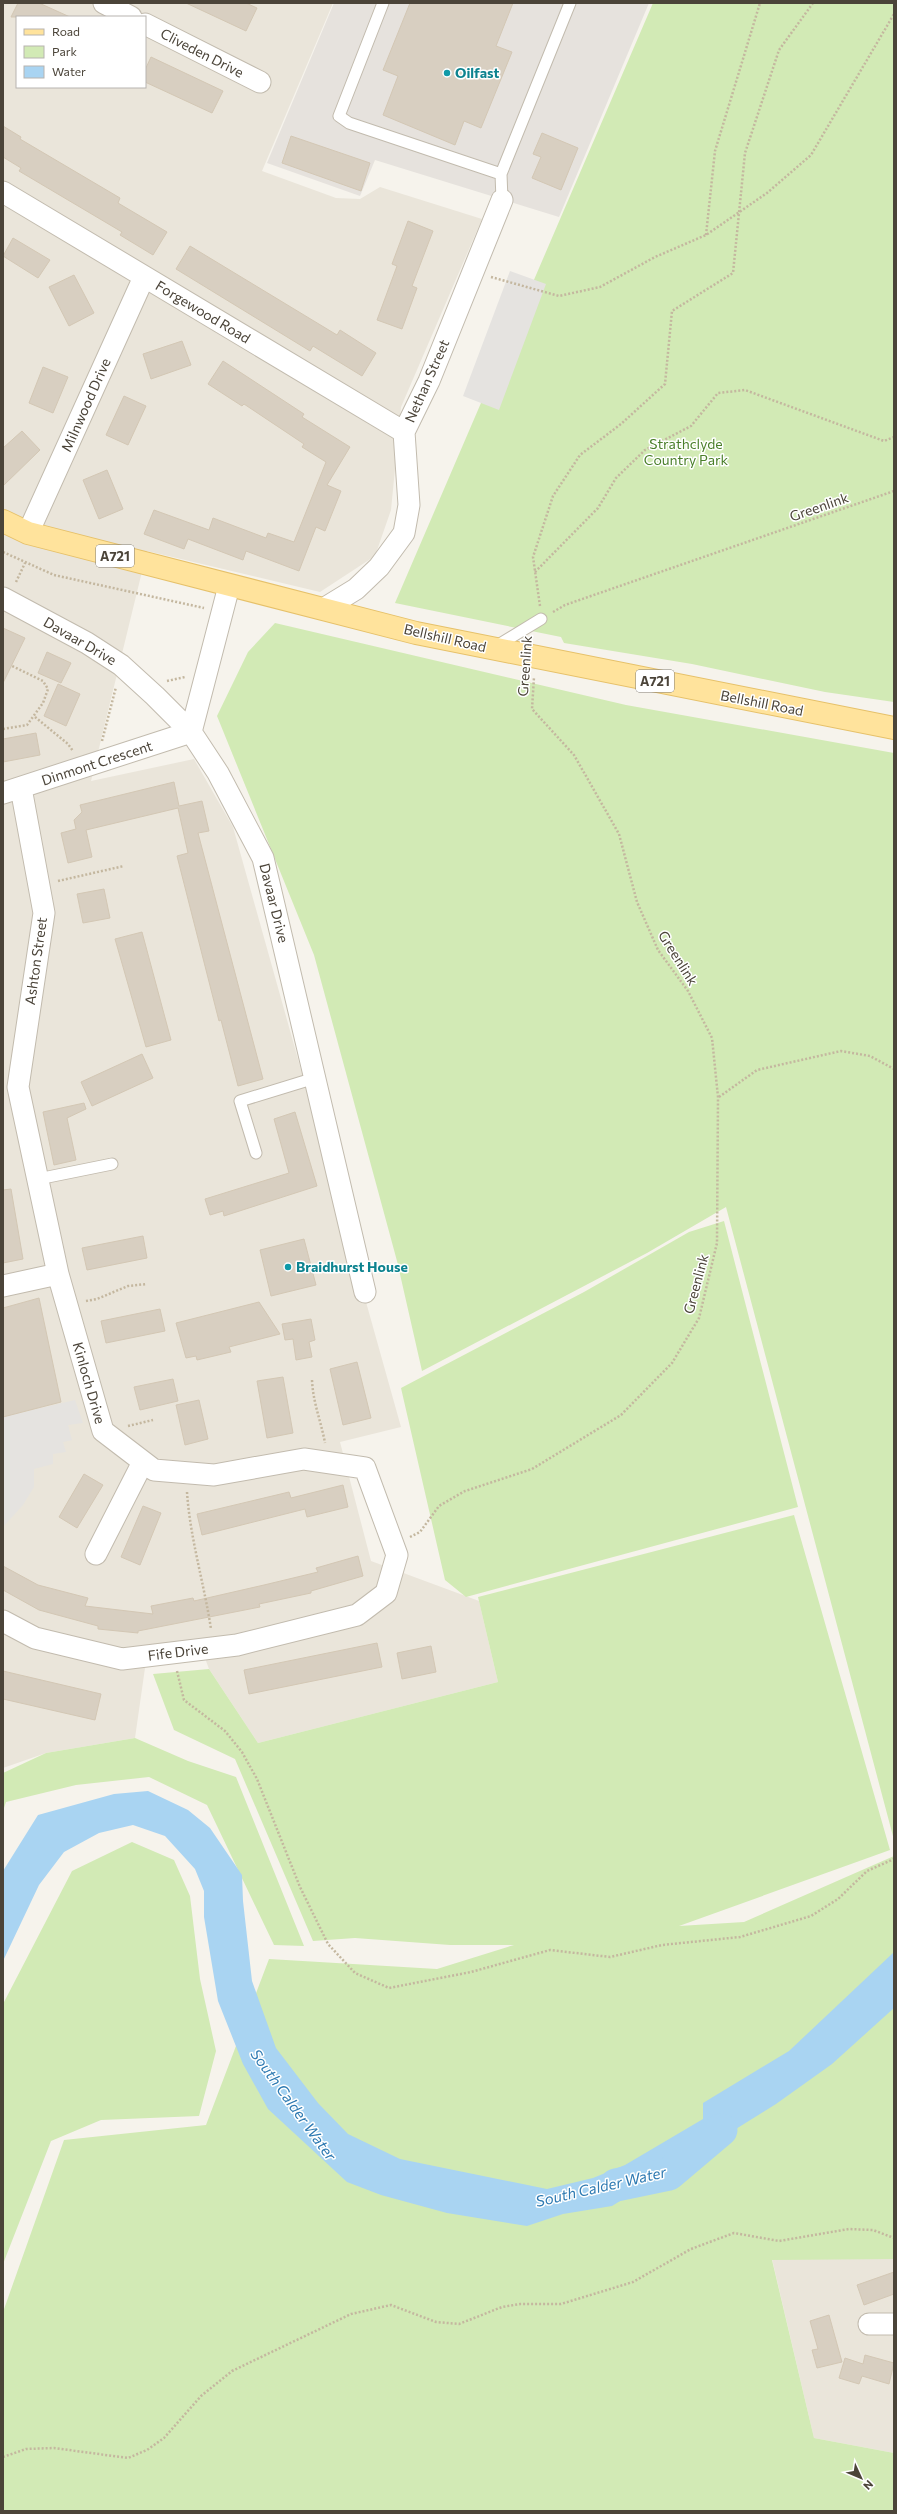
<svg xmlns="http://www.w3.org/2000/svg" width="897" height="2514" font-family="Commissioner,sans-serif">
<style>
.residential{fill:#eae5da;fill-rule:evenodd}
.industrial{fill:#e6e2dd}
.green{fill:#d2eab5}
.parking{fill:#e5e3e0}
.water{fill:#a9d4f2}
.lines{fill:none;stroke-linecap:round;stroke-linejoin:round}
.river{stroke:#a9d4f2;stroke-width:33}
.building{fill:#d8cfc1;stroke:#d3c7b4}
.service-casing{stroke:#c2bbae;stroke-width:13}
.minor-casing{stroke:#c2bbae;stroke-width:23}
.primary-casing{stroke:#e6c16a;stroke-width:24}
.path{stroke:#c4b79f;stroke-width:2.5;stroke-dasharray:2 2;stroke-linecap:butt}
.service{stroke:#fff;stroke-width:11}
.minor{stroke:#fff;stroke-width:21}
.primary{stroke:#ffe39c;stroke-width:22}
.culture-dot{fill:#0f9aa8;stroke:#fff;stroke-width:1.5}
.labels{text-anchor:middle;stroke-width:3;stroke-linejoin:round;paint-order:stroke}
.shield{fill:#fff;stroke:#817c74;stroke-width:1}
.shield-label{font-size:13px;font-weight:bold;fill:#4b4439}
.street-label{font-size:14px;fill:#4b4439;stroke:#fff}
.culture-label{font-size:14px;font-weight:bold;fill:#0d838f;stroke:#fff;text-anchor:start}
.park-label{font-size:14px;fill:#4a7f2a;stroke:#fff}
.water-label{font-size:15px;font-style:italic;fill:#2e7ab2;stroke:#fff}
</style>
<rect width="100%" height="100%" fill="#f6f3ec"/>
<path class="residential" d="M 3,3 L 333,3 L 262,171 L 336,198 L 360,199 L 380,187 L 482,219 L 401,407 L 391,510 L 375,556 L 320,592 L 147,551 L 91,781 L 194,759 L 233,827 L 401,1427 L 340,1442 L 371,1561 L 479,1601 L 498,1682 L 258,1743 L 209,1669 L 198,1639 L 148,1647 L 135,1738 L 46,1753 L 3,1768 ZM 17,17 L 145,17 L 145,87 L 17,87 Z
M 772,2259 L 894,2259 L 894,2453 L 814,2438 Z"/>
<path class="industrial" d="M 334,3 L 649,3 L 559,217 L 375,160 L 360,196 L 267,163 Z"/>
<path class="green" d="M 653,3 L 894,3 L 894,702 L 825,692 L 692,664 L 564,643 L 561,637 L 395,603 Z
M 275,623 L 626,705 L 894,753 L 894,1840 L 726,1207 L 647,1253 L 422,1371 L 397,1261 L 314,955 L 217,716 L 248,652 Z
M 724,1221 L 798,1507 L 466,1597 L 445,1580 L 401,1388 L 584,1292 L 689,1232 Z
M 794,1515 L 890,1850 L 679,1926 L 744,1922 L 894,1856 L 894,2259 L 772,2260 L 814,2438 L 894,2453 L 894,2511 L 3,2511 L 3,2312 L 64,2140 L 206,2125 L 269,1959 L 437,1969 L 514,1945 L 450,1945 L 355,1938 L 313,1941 L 235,1759 L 174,1730 L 153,1674 L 209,1669 L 258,1743 L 498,1682 L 478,1597 Z
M 135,1738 L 188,1761 L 236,1777 L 304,1946 L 274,1945 L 207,1805 L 149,1777 L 76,1785 L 6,1802 L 3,1811 L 3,1773 L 46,1753 Z
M 132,1842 L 174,1860 L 190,1896 L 200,1979 L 216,2051 L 199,2116 L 101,2120 L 51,2141 L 3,2264 L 3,2004 L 72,1871 Z"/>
<path class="parking" d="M 510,271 L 546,284 L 499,410 L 463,396 Z
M 75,1400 L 83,1423 L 68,1425 L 72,1440 L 63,1442 L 66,1452 L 53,1454 L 53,1464 L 34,1469 L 34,1487 L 23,1505 L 3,1527 L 3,1417 Z"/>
<path class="water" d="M 148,1791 L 188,1810 L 210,1828 L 242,1875 L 243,1901 L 252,1981 L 276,2048 L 318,2103 L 348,2134 L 400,2159 L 547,2189 L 593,2178 L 625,2165 L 703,2119 L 703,2103 L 789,2051 L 894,1952 L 894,2008 L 832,2064 L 776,2104 L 612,2206 L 563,2214 L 527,2226 L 447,2213 L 381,2195 L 347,2182 L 268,2109 L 243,2064 L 218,2001 L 204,1917 L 204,1891 L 195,1869 L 165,1836 L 133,1825 L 99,1833 L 64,1852 L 39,1885 L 3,1961 L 3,1871 L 38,1815 L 114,1794 Z"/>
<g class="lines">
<path class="river" d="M 616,2185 L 669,2174 L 721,2130"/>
</g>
<path class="building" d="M 18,3 L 39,3 L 70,17 L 11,17 Z
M 186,3 L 246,3 L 257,8 L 246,31 Z
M 410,3 L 513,3 L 496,46 L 512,52 L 481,128 L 464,121 L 455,145 L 383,115 L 398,76 L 383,70 Z
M 151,57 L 223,91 L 212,113 L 145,82 L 145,70 Z
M 3,126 L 21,137 L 20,139 L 120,198 L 118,203 L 167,232 L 153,255 L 120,235 L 122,232 L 19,171 L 21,168 L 3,157 Z
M 542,133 L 578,148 L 561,190 L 532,178 L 541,157 L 533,154 Z
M 291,136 L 370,163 L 361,191 L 282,163 Z
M 408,221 L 433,231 L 412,286 L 417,288 L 402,329 L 377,320 L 397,266 L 392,264 Z
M 13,238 L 50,260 L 38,278 L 3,256 Z
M 190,246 L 337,335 L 340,330 L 376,353 L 362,376 L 313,346 L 310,351 L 176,269 Z
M 74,275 L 94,313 L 69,326 L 49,287 Z
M 182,341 L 191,365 L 151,379 L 143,354 Z
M 223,361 L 304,414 L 302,417 L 350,447 L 327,485 L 341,491 L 325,531 L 316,527 L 299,571 L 246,551 L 243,560 L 188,539 L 184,549 L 144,534 L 154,510 L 209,530 L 213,518 L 266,538 L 268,533 L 294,542 L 326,462 L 302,447 L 304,444 L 244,404 L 242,406 L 208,384 Z
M 43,367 L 68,377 L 53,413 L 29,403 Z
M 124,396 L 146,406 L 128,445 L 106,435 Z
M 22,431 L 40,450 L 3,486 L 3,448 Z
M 107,470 L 123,509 L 99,519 L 83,480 Z
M 3,628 L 25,638 L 3,683 Z
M 47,652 L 71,663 L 61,683 L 38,673 Z
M 58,684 L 80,694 L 66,726 L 44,716 Z
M 36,733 L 40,755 L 3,762 L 3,739 Z
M 174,782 L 179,806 L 202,801 L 209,831 L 198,833 L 263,1079 L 238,1086 L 221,1020 L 219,1021 L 177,856 L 188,853 L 178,808 L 86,830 L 92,857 L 68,863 L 61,833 L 76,829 L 74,820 L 82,812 L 80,805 Z
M 104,889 L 110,918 L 83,923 L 77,894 Z
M 142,932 L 171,1040 L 146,1047 L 115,939 Z
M 142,1054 L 153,1078 L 92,1106 L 81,1082 Z
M 84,1103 L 86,1109 L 67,1118 L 76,1160 L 54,1165 L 43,1112 Z
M 295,1112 L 317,1186 L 224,1216 L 223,1211 L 210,1215 L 205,1199 L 289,1173 L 274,1119 Z
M 11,1189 L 23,1259 L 3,1263 L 3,1190 Z
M 143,1236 L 147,1258 L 87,1270 L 82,1248 Z
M 304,1239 L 316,1285 L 271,1296 L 260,1250 Z
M 39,1298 L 61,1402 L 3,1417 L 3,1308 Z
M 259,1302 L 280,1334 L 229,1347 L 231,1352 L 197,1360 L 196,1356 L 186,1358 L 176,1323 Z
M 160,1309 L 165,1331 L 106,1343 L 101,1321 Z
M 311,1319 L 315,1340 L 309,1342 L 312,1357 L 296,1360 L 293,1339 L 285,1340 L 282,1324 Z
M 357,1362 L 371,1418 L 343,1425 L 330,1369 Z
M 283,1377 L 293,1433 L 267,1438 L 257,1381 Z
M 173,1379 L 178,1401 L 140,1410 L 134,1387 Z
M 199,1400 L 208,1439 L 185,1445 L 176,1405 Z
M 84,1474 L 103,1485 L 77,1528 L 59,1517 Z
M 343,1485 L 348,1507 L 307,1517 L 305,1509 L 202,1535 L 197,1514 L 289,1492 L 291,1498 Z
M 143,1506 L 161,1513 L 140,1565 L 121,1557 Z
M 358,1556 L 363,1576 L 311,1591 L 311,1593 L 259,1604 L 260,1607 L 138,1631 L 138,1633 L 98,1629 L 98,1626 L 39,1610 L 3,1590 L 3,1566 L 38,1585 L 88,1598 L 85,1606 L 153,1614 L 151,1606 L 193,1598 L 194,1601 L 264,1585 L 318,1572 L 316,1568 Z
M 377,1643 L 382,1667 L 249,1694 L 244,1670 Z
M 431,1646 L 436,1672 L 402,1679 L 397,1653 Z
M 3,1671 L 101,1694 L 95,1720 L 3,1699 Z
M 894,2272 L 894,2294 L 864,2305 L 857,2285 Z
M 829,2315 L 842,2362 L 817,2368 L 812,2350 L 818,2349 L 810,2321 Z
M 865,2355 L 894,2363 L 889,2384 L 862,2376 L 859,2384 L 839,2378 L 845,2358 L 863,2364 Z"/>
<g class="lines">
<g class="service-casing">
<path id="service" d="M 383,3 L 339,116 L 349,123 L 501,174
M 502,200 L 501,174 L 570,3
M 495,647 L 541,619
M 256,1153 L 240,1101 L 315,1078
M 38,1179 L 112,1164"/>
</g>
<g class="minor-casing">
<path id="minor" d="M 104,3 L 131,17
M 145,24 L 260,82
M 3,192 L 404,432
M 28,533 L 144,277
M 3,598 L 87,643 L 121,665 L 155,696 L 191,732 L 218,773 L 263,858 L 365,1292
M 325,608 L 356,589 L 379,567 L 404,533 L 409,505 L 404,432 L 429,381 L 502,200
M 3,793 L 191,732 L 229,586
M 3,1286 L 58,1274
M 96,1554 L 143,1462
M 3,1621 L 35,1638 L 122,1659 L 237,1645 L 357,1615 L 386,1593 L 397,1555 L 365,1468 L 304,1459 L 214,1475 L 154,1470 L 103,1431 L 58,1274 L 18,1087 L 44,913 L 21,788
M 869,2324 L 894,2324"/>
</g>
<g class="primary-casing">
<path id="primary" d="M 3,521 L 28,533 L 416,633 L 894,728"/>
</g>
<path class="path" d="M 706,235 L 715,151 L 760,3
M 491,277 L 559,296 L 600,287 L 655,257 L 706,235 L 767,193 L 811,155 L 894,14
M 3,552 L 54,575 L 204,608
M 535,572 L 598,508 L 616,478 L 645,450 L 691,426 L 718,393 L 745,390 L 884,441 L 894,437
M 16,582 L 25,563
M 540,606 L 533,557 L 553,496 L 580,455 L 621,424 L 665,384 L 672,311 L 733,273 L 745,153 L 779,50 L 813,3
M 553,612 L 565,605 L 894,491
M 167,681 L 185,677
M 35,717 L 68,744 L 73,751
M 3,729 L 27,725 L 43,703 L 48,689 L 43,681 L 12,666
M 102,741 L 116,687
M 58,881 L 124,866
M 719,1097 L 757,1070 L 841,1051 L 870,1056 L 894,1069
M 86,1301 L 97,1299 L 128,1286 L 147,1284
M 312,1380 C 313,1403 321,1421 325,1443
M 128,1426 L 153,1420
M 187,1492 C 190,1538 204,1583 211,1629
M 410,1537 L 420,1532 L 439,1506 L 465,1491 L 532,1469 L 621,1415 L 672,1363 L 699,1318 L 717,1243 L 718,1097 L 712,1038 L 688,991 L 658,950 L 637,902 L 619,834 L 574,755 L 532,709 L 534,677
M 177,1671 L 184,1700 L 225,1731 L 242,1752 L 257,1779 L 300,1887 L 328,1944 L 355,1973 L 389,1988 L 471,1972 L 550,1950 L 610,1957 L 662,1945 L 740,1937 L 811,1916 L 838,1899 L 867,1871 L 894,1859
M 3,2457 L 26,2449 L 54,2448 L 128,2458 L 147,2450 L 164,2438 L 201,2396 L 232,2371 L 351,2314 L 391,2305 L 436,2322 L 459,2324 L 502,2307 L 520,2304 L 561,2304 L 633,2282 L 691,2249 L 734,2233 L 779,2241 L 849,2229 L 873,2230 L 894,2238"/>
<use href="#service" class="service"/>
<use href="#minor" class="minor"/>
<use href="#primary" class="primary"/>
</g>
<g class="culture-dot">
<circle cx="447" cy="73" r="4"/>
<circle cx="288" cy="1267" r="4"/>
</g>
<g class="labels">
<g class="shield">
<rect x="96" y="545" width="38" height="22" rx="3"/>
<rect x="636" y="670" width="38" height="22" rx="3"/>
</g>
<g class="shield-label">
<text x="115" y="561">A721</text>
<text x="655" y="686">A721</text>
</g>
<g class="street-label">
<text transform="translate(202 53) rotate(27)" y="5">Cliveden Drive</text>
<text transform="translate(203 312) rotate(31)" y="5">Forgewood Road</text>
<text transform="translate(427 381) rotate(-66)" y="5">Nethan Street</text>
<text transform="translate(86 405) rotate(-66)" y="5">Milnwood Drive</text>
<text transform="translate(819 507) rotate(-19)" y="5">Greenlink</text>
<text transform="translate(445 638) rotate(13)" y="5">Bellshill Road</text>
<text transform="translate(80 641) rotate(30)" y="5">Davaar Drive</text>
<text transform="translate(525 666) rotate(-86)" y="5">Greenlink</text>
<text transform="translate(762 703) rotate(11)" y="5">Bellshill Road</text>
<text transform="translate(97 763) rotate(-18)" y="5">Dinmont Crescent</text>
<text transform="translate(274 903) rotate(76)" y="5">Davaar Drive</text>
<text transform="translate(678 958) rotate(58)" y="5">Greenlink</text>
<text transform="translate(36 961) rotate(-82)" y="5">Ashton Street</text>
<text transform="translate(696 1284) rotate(-75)" y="5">Greenlink</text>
<text transform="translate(89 1383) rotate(74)" y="5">Kinloch Drive</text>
<text transform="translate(178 1652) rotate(-7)" y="5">Fife Drive</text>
</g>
<g class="culture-label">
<text x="455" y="78">Oilfast</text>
<text x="296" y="1272">Braidhurst House</text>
</g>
<g class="park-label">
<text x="686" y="449">Strathclyde<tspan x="686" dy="16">Country Park</tspan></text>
</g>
<g class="water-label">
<text transform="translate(293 2105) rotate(54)" y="5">South Calder Water</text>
<text transform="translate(601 2187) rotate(-13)" y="5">South Calder Water</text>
</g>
</g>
<rect width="897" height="2514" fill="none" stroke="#4b4439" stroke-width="8"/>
<rect x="16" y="16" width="130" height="72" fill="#ffffff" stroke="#b7b4b0"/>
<rect x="24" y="29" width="20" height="6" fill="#ffe39c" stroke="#b7b4b0"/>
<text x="52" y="36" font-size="12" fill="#4b4439">Road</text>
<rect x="24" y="46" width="20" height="12" fill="#d2eab5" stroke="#b7b4b0"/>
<text x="52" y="56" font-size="12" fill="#4b4439">Park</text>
<rect x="24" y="66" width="20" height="12" fill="#a9d4f2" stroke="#b7b4b0"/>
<text x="52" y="76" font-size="12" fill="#4b4439">Water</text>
<g transform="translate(861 2478) rotate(134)" stroke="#ffffff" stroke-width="3" paint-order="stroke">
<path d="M0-3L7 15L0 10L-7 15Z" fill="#4b4439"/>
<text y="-6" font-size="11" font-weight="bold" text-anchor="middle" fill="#4b4439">N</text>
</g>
</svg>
